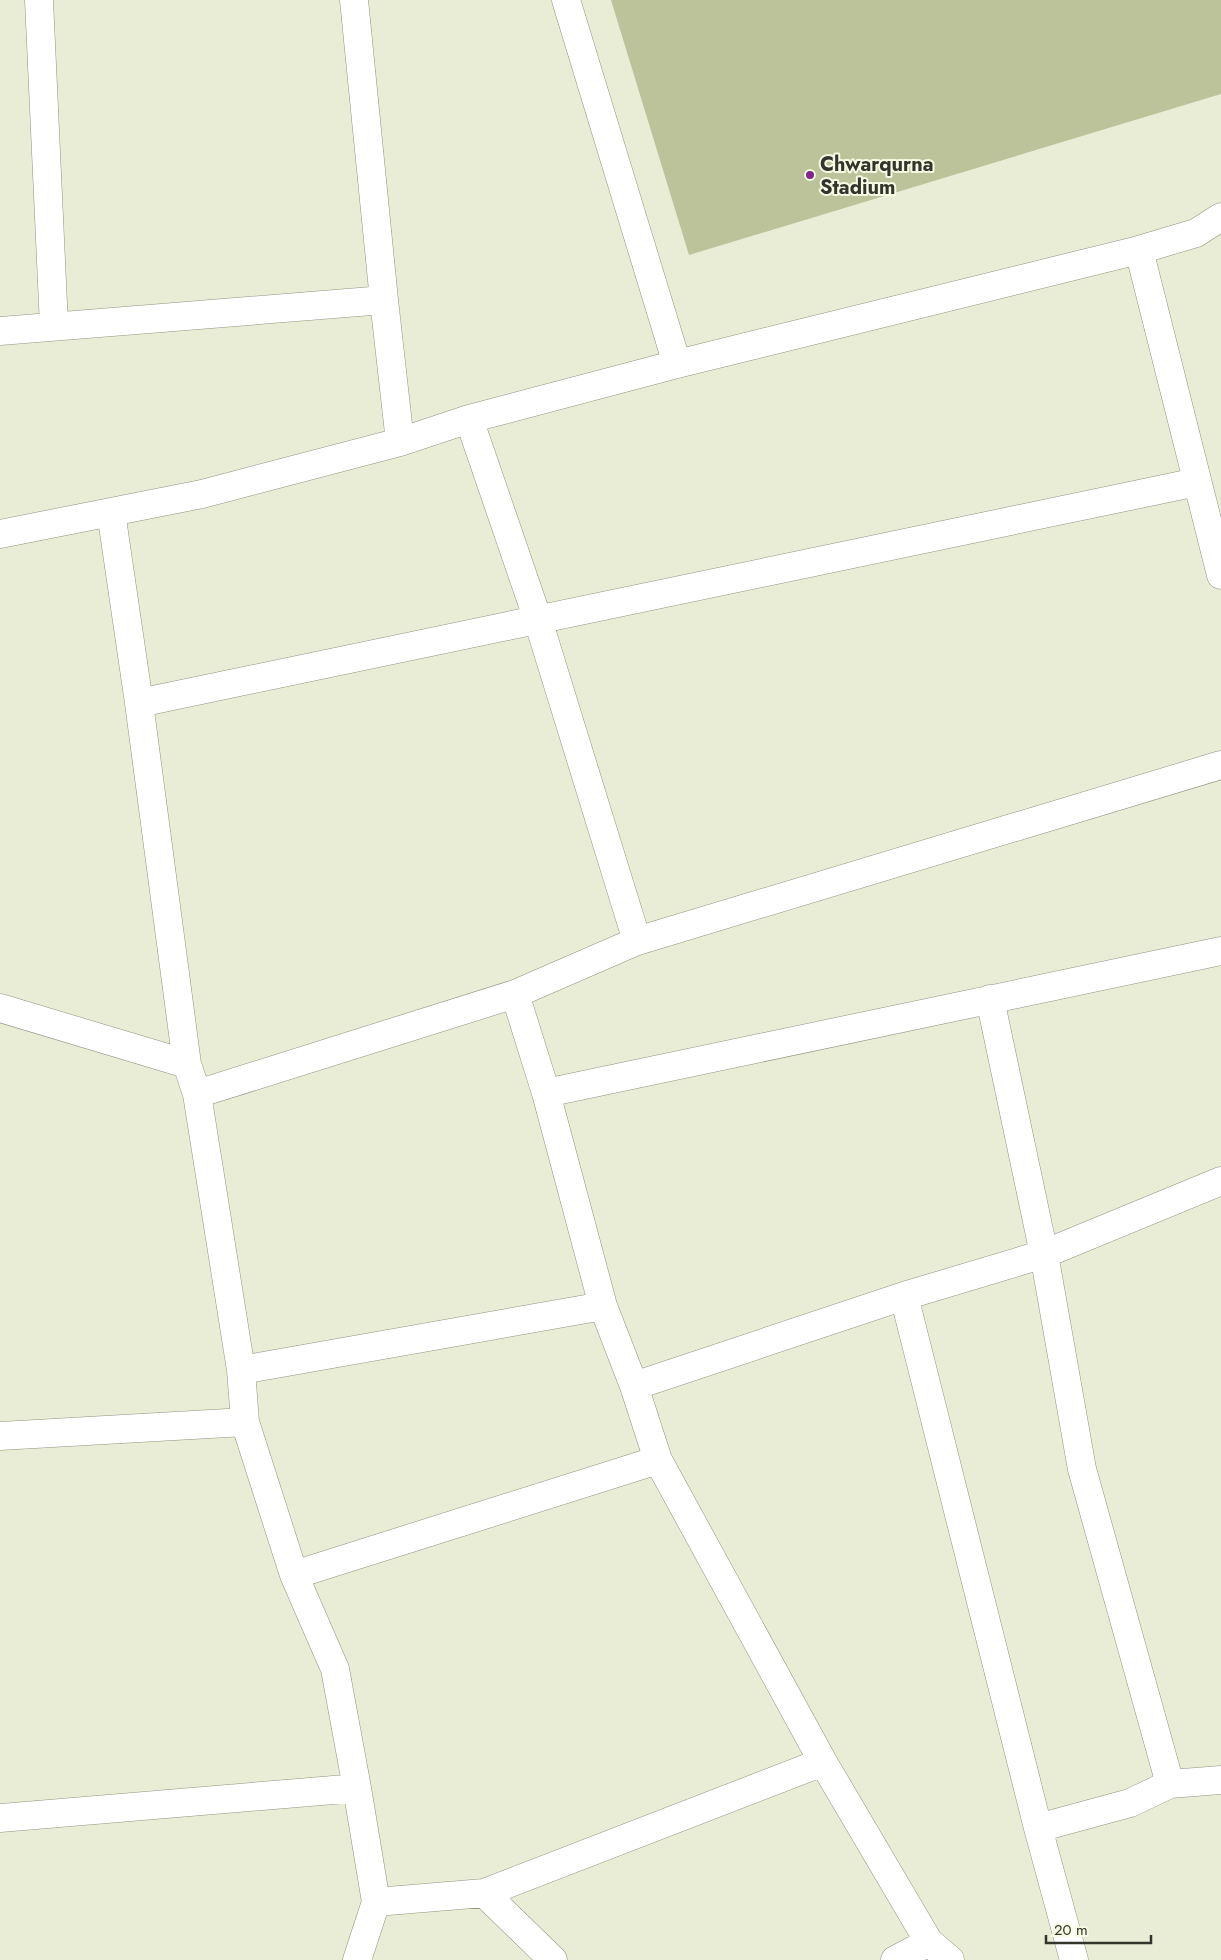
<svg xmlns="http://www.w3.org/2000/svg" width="1221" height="1960" font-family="Jost,sans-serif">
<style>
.green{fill:#bcc39a}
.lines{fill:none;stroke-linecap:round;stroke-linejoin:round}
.street-casing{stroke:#90947f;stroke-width:29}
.street{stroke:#fff;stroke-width:28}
.poi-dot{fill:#85238c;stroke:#f6fae3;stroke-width:2}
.labels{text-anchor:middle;stroke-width:4;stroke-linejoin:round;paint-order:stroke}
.poi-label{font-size:20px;font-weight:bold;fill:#33352c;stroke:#f6fae3;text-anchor:start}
</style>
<rect width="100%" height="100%" fill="#e9edd6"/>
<path class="green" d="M 611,0 L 1221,0 L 1221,94 L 689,255 Z"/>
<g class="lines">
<g class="street-casing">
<path id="street" d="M 39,0 L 54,326
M 354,0 L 384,300
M 566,0 L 677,364
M 1139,250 L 1221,575
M 0,331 L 384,300 L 400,442
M 469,419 L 538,620 L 637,941
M 111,512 L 139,703 L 187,1064 L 197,1094 L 241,1370 L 245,1422 L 294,1575 L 335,1669 L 357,1788 L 376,1902 L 357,1960
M 0,534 L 202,494 L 400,442 L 469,419 L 677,364 L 1139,250 L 1196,233 L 1221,217
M 139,703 L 1197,482
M 515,994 L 546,1093 L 603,1306 L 634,1386 L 658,1460 L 823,1762
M 990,999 L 1044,1254 L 1082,1469 L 1170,1784
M 0,1008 L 187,1064
M 546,1093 L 1221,951
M 197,1094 L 515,994 L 637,941 L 1221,765
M 904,1296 L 1038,1828 L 1074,1960
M 241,1370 L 603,1306
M 634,1386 L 904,1296 L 1044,1254 L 1221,1181
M 0,1436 L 245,1422
M 294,1575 L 658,1460
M 0,1818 L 357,1788
M 1038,1828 L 1130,1803 L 1170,1784 L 1221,1780
M 484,1893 L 553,1960
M 376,1902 L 484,1893 L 823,1762 L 929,1942 L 950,1960
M 895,1960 L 929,1942"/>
</g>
<use href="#street" class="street"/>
</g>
<circle class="poi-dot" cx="810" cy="175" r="5"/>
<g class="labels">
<g class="poi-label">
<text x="820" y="171">Chwarqurna<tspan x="820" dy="23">Stadium</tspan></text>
</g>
</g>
<path d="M1046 1935v8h105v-8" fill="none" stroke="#33352c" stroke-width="2.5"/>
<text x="1054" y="1935" font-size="15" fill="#33352c" stroke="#f6fae3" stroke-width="4" paint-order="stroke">20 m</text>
</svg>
